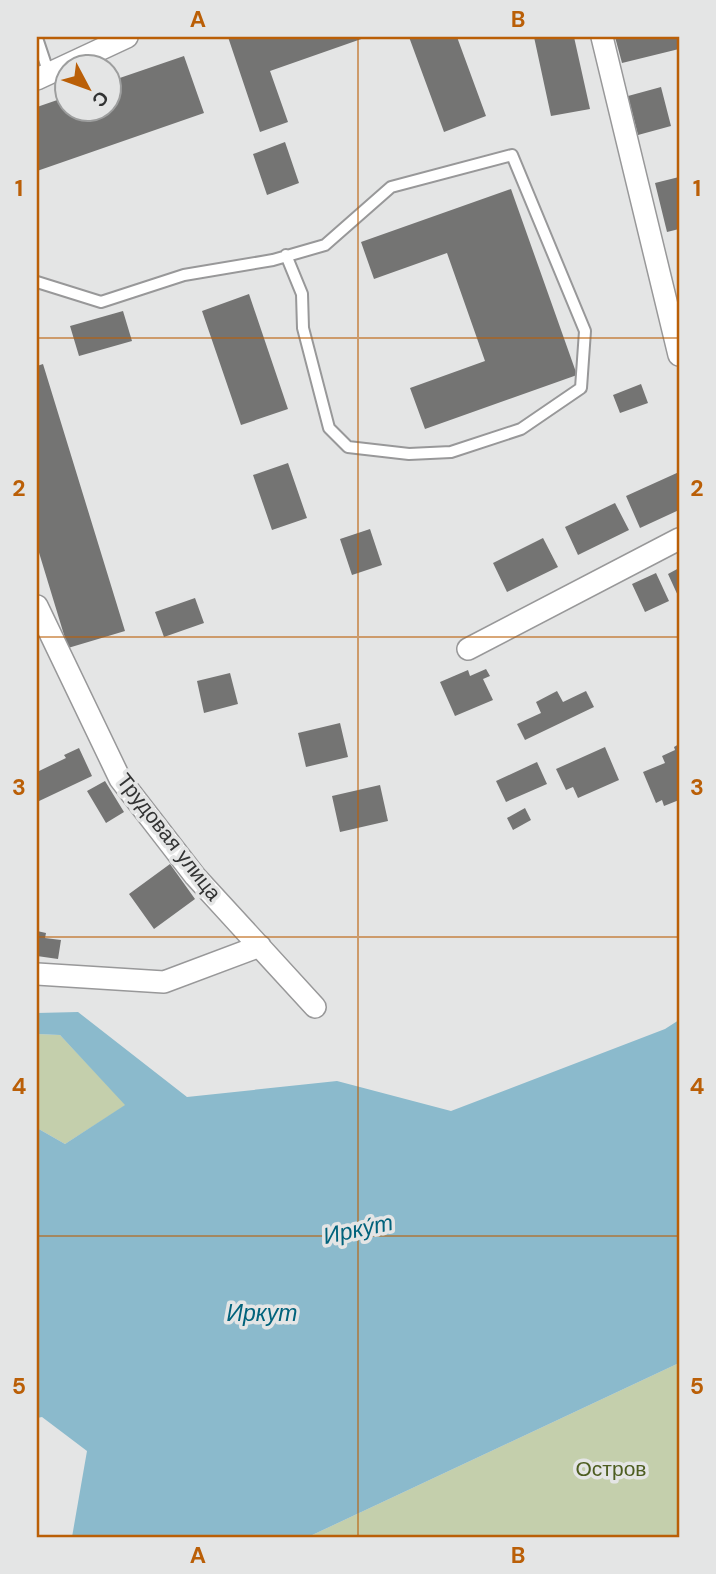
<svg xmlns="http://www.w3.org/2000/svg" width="716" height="1574" font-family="'DM Sans',sans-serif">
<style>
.green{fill:#c4cfac}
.water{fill:#8bbacc}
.building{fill:#747473}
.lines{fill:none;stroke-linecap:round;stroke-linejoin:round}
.lane-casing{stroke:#989899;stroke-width:14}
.street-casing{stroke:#989899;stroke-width:24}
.lane{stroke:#fff;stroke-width:10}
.street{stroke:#fff;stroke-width:21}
.grid{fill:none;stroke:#ba5f07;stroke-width:2;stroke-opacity:0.55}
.labels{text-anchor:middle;stroke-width:7;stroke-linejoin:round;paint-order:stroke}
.street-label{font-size:21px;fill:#323333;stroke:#e4e5e5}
.park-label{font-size:21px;fill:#4d5d21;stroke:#e4e5e5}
.water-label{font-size:23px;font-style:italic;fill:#00627b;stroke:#e4e5e5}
.neatline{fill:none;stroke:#ba5f07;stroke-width:2.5}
.grid-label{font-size:23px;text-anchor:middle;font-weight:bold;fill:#ba5f07}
</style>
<rect width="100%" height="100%" fill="#e4e5e5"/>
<path class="green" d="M 37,1034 L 60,1035 L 126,1105 L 65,1144 L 37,1128 Z
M 679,1363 L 679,1537 L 308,1537 Z"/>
<path class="water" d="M 78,1012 L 187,1097 L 337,1081 L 451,1111 L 665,1029 L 679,1020 L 679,1363 L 308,1537 L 72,1537 L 87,1451 L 42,1417 L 37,1418 L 37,1128 L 65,1144 L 125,1105 L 60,1035 L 37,1034 L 37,1013 Z"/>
<path class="building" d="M 228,37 L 367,37 L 270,71 L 288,122 L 260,132 Z
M 409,37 L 457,37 L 486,116 L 444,132 Z
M 534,37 L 574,37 L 590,109 L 551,116 Z
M 615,37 L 679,37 L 679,49 L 622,63 Z
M 184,56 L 204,113 L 37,171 L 37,107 L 66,97 L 66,108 L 108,108 L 108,82 Z
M 661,87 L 671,126 L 638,135 L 628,96 Z
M 285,142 L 299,183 L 267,195 L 253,154 Z
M 679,177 L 679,229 L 667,232 L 655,183 Z
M 511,189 L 577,375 L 425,429 L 410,388 L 485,361 L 447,253 L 374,279 L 361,242 Z
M 249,294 L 288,409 L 241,425 L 202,311 Z
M 123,311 L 132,341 L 79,356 L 70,326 Z
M 43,364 L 125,631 L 68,648 L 37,546 L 37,366 Z
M 641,384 L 648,403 L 620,413 L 613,395 Z
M 288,463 L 307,518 L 272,530 L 253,475 Z
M 679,472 L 679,510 L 640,528 L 626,496 Z
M 615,503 L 629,530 L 578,555 L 565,527 Z
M 370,529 L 382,565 L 352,575 L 340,539 Z
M 543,538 L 558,567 L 507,592 L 493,563 Z
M 679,568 L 679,598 L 668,574 Z
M 656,573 L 669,601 L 645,612 L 632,584 Z
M 195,598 L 204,623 L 164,637 L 155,612 Z
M 486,669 L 490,676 L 483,679 L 493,700 L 455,716 L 440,682 L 468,670 L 470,676 Z
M 230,673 L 238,704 L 204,713 L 197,681 Z
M 557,691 L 563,702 L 586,691 L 594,707 L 525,740 L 517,724 L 541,713 L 536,702 Z
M 340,723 L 348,757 L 306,767 L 298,733 Z
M 679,744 L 679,800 L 664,806 L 662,800 L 656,803 L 643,772 L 665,763 L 662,756 L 675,750 L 674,747 Z
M 605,747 L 619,780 L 578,798 L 573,787 L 566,790 L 556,769 Z
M 79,748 L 92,776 L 37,802 L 37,772 L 66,758 L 64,755 Z
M 537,762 L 547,784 L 506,802 L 496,781 Z
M 105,781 L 124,812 L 106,823 L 87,791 Z
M 380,785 L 388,821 L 340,832 L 332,796 Z
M 525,808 L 531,820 L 513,830 L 507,818 Z
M 170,864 L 195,899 L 154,929 L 129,894 Z
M 37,931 L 46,933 L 45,938 L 61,940 L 58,959 L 37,956 Z"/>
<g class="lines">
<g class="lane-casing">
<path id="lane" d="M 37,38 L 49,74
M 37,282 L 101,302 L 184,275 L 273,260 L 325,245 L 391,187 L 512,155 L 585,331 L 581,388 L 521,429 L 451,452 L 409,454 L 348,447 L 329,428 L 303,328 L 302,294 L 286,255"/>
</g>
<g class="street-casing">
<path id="street" d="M 602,37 L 679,355
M 37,79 L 127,37
M 37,606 L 120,779 L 195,876 L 315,1007
M 468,649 L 679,539
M 37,974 L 164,982 L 260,946"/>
</g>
<use href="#lane" class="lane"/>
<use href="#street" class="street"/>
</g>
<path class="grid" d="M 358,37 L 358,1537M 37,338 L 679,338M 37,637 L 679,637M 37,937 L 679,937M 37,1236 L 679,1236"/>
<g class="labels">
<g class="street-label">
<text transform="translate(169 837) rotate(52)" y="7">Трудовая улица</text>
</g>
<g class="park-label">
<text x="611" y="1476">Остров</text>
</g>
<g class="water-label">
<text transform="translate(358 1229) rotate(-12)" y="8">Ирку́т</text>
<text x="262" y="1321">Иркут</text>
</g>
</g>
<rect width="716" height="1574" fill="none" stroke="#e4e5e5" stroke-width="77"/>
<g transform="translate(88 88) rotate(131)"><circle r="33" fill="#e4e5e5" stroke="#9d9e9e" stroke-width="2"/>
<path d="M0-5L12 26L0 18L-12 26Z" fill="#ba5f07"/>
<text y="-10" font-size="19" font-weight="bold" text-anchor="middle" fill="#323333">С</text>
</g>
<rect x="38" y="38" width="640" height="1498" class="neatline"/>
<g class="grid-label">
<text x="198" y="27">A</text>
<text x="518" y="27">B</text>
<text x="19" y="196">1</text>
<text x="697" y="196">1</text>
<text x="19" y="496">2</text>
<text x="697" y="496">2</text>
<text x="19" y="795">3</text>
<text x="697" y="795">3</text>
<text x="19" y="1094">4</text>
<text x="697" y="1094">4</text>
<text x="19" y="1394">5</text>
<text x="697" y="1394">5</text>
<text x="198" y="1563">A</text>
<text x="518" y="1563">B</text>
</g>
</svg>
